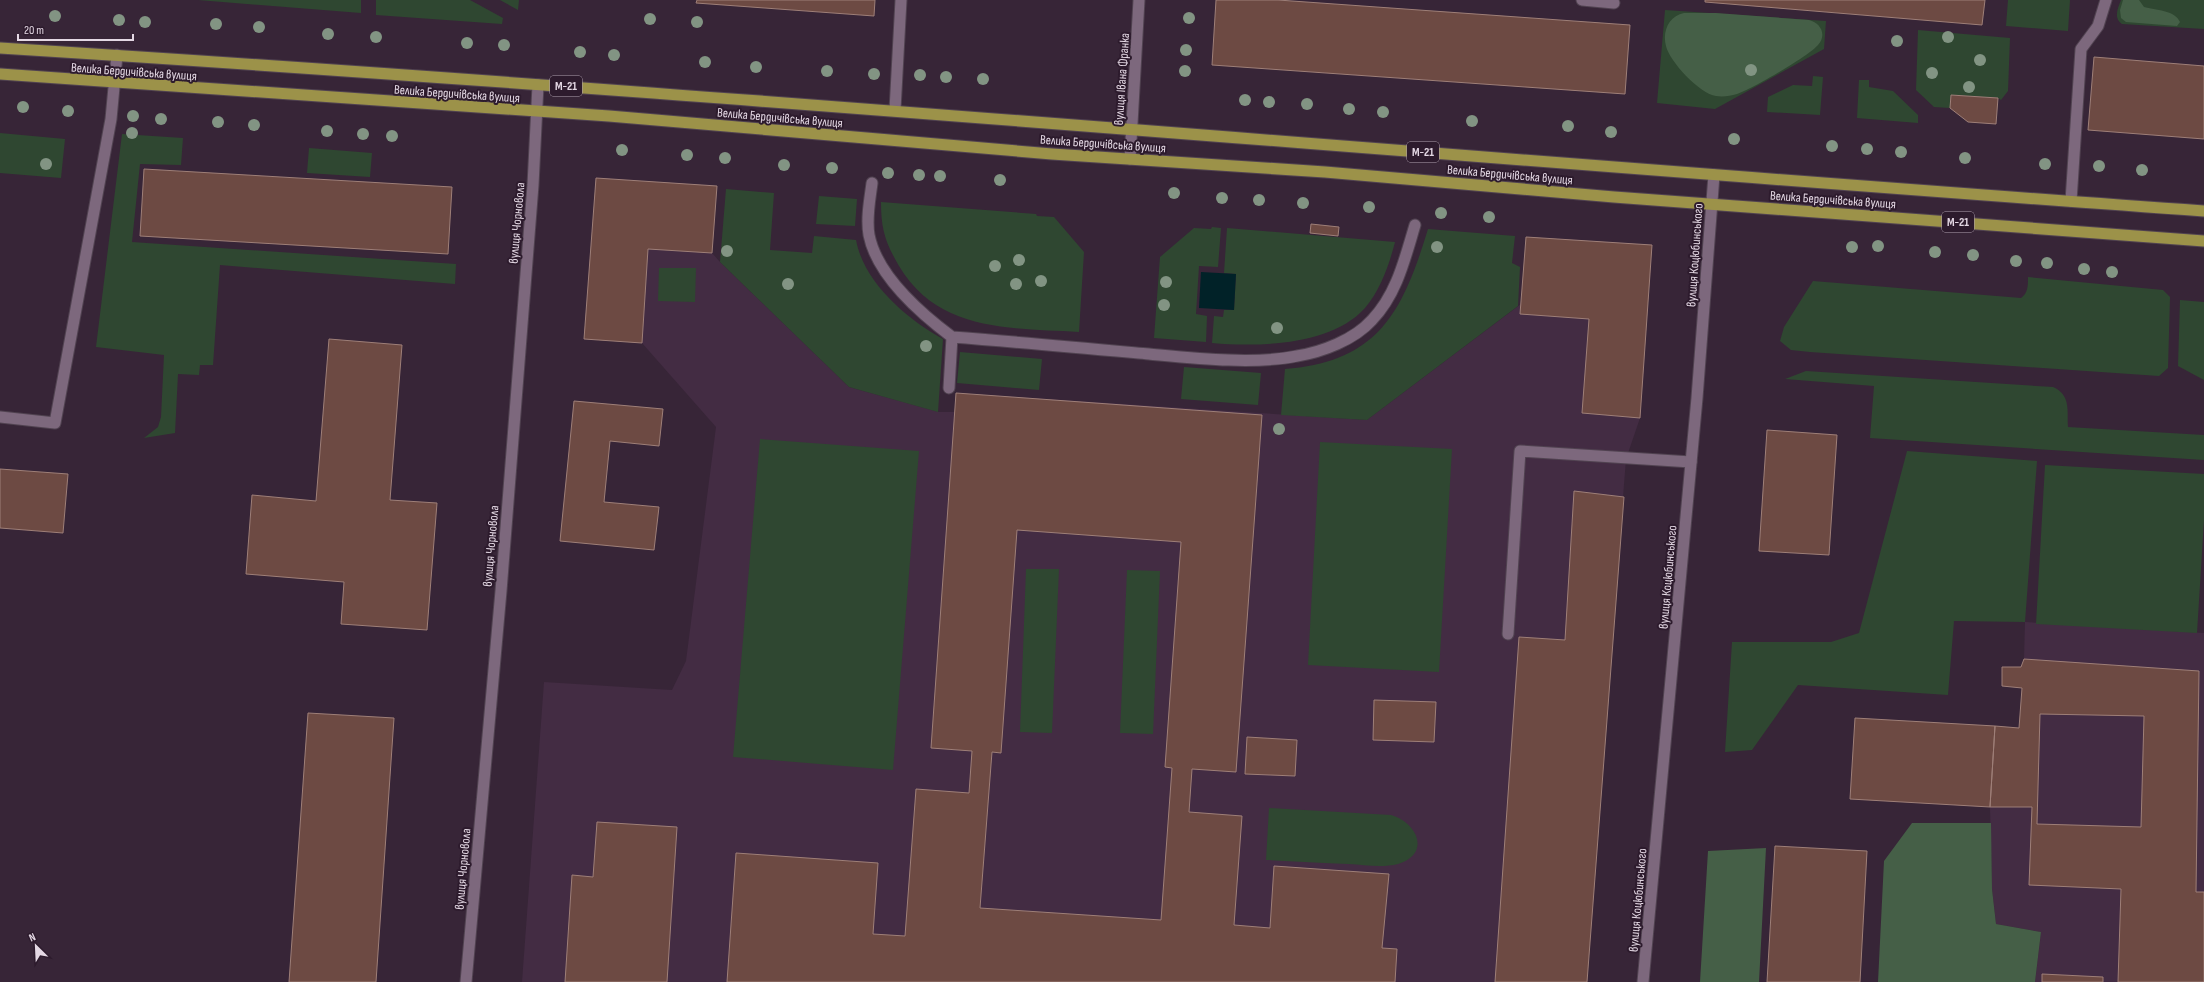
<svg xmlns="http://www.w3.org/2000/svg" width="2204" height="982" font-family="'Sofia Sans Condensed',sans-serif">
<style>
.built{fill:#432c43}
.green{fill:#2f4731}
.forest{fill:#455f47}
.water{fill:#012228}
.building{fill:#6d4a43;stroke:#9e7f78;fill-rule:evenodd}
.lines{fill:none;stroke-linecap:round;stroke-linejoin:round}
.service-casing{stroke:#514351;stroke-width:13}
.minor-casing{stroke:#514351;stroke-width:13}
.tertiary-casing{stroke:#514351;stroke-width:13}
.trunk-casing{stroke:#514351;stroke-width:13}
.service{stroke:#7d687d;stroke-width:11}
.minor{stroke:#7d687d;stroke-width:11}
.tertiary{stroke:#7d687d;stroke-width:11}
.trunk{stroke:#9c9249;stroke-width:11}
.tree{fill:#829483}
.labels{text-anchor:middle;stroke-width:4;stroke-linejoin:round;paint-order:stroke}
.shield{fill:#2d1b2d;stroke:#ad9fad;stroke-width:1}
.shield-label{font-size:12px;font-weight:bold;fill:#e4d8e4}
.street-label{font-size:13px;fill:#e4d8e4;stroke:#2d1b2d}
</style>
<rect width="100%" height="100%" fill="#372537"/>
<path class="built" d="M 596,178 L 717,186 L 712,253 L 720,262 L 849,387 L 939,412 L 955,412 L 956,393 L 1367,420 L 1521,304 L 1526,237 L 1652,245 L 1640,418 L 1626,459 L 1585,982 L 522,982 L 544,682 L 672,690 L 686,661 L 716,427 L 642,343 L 584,339 Z
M 2025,622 L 2204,633 L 2204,982 L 2035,982 L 2041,932 L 1996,924 L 1992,889 L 1990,807 L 1995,726 L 2019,728 L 2022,688 L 2002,686 L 2002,667 L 2021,667 L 2024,659 Z"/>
<path class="green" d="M 198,0 L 361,0 L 361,13 Z
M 376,0 L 470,0 L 503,18 L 502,24 L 376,15 Z
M 500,0 L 519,0 L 518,10 Z
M 2008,0 L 2070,0 L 2068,31 L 2006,26 Z
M 2121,0 L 2204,0 L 2204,29 L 2122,24 C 2113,18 2118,8 2121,0 Z
M 1665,10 L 1826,21 L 1824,49 L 1715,109 L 1657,103 Z
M 1918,30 L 2010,38 L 2008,91 L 2001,100 L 1998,98 L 1951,95 L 1950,108 L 1934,107 L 1916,90 Z
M 1813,76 L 1823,77 L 1820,115 L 1767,112 L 1768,97 L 1793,85 L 1812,86 Z
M 1859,80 L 1869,80 L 1869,87 L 1893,91 L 1918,115 L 1918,123 L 1857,118 Z
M 0,133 L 65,139 L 61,178 L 0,173 Z
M 122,134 L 183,138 L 181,165 L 140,164 L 132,242 L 456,264 L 455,284 L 220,265 L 213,365 L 200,365 L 199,375 L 178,374 L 175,433 L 144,438 L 158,427 L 161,417 L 164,355 L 96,347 Z
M 309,148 L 372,153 L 370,177 L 307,173 Z
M 726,189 L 774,193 L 770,250 L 812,253 L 814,236 L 856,240 C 864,283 907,319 943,339 L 938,412 L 849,387 L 720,262 Z
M 819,196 L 857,199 L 855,226 L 816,224 Z
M 881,202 L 1036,214 L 1037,216 L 1054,217 L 1084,252 L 1079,332 C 1011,328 938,332 899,266 C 885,242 881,229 881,202 Z
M 1212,227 L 1221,228 L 1218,267 L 1199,266 L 1196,314 L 1207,316 L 1206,342 L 1154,338 L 1160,257 L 1194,228 L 1211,229 Z
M 1227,228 L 1395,242 C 1389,265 1381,289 1365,308 C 1331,346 1259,347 1212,343 L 1214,316 L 1223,317 L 1224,310 L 1234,310 L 1236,274 L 1224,273 Z
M 1428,229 L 1515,236 L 1512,263 L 1520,267 L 1518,306 L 1367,420 L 1281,415 L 1285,369 C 1379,362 1403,311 1428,229 Z
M 659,268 L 696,268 L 695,302 L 658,301 Z
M 2028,277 L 2163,290 L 2170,297 L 2168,368 L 2159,376 L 1810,352 L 1791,350 L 1780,341 L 1784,327 L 1813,281 L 2021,298 C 2028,293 2028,286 2028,277 Z
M 2180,300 L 2204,302 L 2204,380 L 2178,366 Z
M 960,352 L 1042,359 L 1039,390 L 957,383 Z
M 1184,367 L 1261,373 L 1258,405 L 1181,399 Z
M 1806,371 L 2053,387 C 2071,395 2067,410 2068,427 L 2204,435 L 2204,460 L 1870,438 L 1874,386 L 1785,379 Z
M 760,439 L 919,451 L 893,770 L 733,757 Z
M 1320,442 L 1452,449 L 1439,672 L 1308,665 Z
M 1907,451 L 2037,461 L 2025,622 L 1954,621 L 1948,695 L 1798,685 L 1752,750 L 1725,752 L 1732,642 L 1831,642 L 1859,633 Z
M 2045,465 L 2204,474 L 2204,520 L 2197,633 L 2036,624 Z
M 1026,569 L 1059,569 L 1052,733 L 1020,732 Z
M 1127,570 L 1160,571 L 1153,734 L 1120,733 Z
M 1269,808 L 1391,815 C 1418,823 1431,854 1398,864 C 1382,868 1365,865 1349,864 C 1321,863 1294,861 1266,860 Z"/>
<path class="forest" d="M 2123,0 L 2139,0 L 2144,7 C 2155,10 2175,10 2180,22 L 2177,26 L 2126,22 L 2121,18 L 2120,10 Z
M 1684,13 L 1716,13 L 1809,20 C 1821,23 1827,35 1818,45 C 1809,56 1750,90 1737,94 C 1730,96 1723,97 1716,96 C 1700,94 1669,61 1666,46 C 1662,31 1669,16 1684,13 Z
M 1912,823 L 1991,823 L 1992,889 L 1996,924 L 2041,932 L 2035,982 L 1878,982 L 1884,861 Z
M 1766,848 L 1759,982 L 1700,982 L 1708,851 Z"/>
<path class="water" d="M 1201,272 L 1236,274 L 1234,310 L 1199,308 Z"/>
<path class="building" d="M 697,0 L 875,0 L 874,16 L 696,3 Z
M 1216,0 L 1278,0 L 1630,25 L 1625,94 L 1212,65 Z
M 1705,0 L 1985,0 L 1982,25 L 1705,2 Z
M 2094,57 L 2204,66 L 2204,139 L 2088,130 Z
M 1951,95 L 1998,98 L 1996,124 L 1968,122 L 1950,108 Z
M 144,169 L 452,187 L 448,254 L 140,236 Z
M 596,178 L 717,186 L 712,253 L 648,249 L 642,343 L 584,339 Z
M 1311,224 L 1339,227 L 1338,236 L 1310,233 Z
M 1526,237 L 1652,245 L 1640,418 L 1582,413 L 1589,319 L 1520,314 Z
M 329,339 L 402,345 L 390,500 L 437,503 L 427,630 L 341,624 L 344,582 L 246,574 L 252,495 L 316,501 Z
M 956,393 L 1262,415 L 1236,772 L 1192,769 L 1189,812 L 1242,816 L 1234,925 L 1270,928 L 1274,866 L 1389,874 L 1382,948 L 1397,949 L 1395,982 L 727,982 L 736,853 L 878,863 L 873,934 L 905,936 L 916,789 L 969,793 L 972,751 L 931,748 ZM 1017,530 L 1181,542 L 1165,767 L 1172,768 L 1161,920 L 980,908 L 992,752 L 1001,753 Z
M 574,401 L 663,409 L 659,446 L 610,441 L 604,502 L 659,507 L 654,550 L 560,541 Z
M 1767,430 L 1837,435 L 1829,555 L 1759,551 Z
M 0,469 L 68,474 L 63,533 L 0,528 Z
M 1574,491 L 1624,497 L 1587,982 L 1495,982 L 1519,637 L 1565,640 Z
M 2024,659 L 2199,671 L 2196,892 L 2204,892 L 2204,982 L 2118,982 L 2121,889 L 2029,885 L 2032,807 L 1990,807 L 1995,726 L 2019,728 L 2022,688 L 2002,686 L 2002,667 L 2021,667 ZM 2040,714 L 2144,716 L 2141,827 L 2037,824 Z
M 1374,700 L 1436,702 L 1434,742 L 1373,740 Z
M 308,713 L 394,718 L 376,982 L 289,982 Z
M 1855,718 L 1995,726 L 1990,807 L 1850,799 Z
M 1247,737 L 1297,740 L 1295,776 L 1245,774 Z
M 597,822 L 677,827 L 667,982 L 565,982 L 572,875 L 593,877 Z
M 1775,846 L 1867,851 L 1860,982 L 1767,982 Z
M 2042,974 L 2103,977 L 2103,982 L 2042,982 Z"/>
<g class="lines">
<g class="service-casing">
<path id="service" d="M 1582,0 L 1614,3
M 895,110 L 901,0
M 872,183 C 870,199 866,218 869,235 C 877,276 920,313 952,337
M 2071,201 L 2081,49 L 2098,26 L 2106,0
M 949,388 L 952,337 C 1018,342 1083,348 1149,354 C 1192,358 1254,365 1297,356 C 1322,352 1354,340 1372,320 C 1397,294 1405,258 1415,225
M 0,417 L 55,423 L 111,119 L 117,55
M 1508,634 L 1520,451 L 1691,462"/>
</g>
<g class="minor-casing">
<path id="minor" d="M 466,982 L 501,591 L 533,185 L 538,85
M 1643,982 L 1697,398 L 1714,175"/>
</g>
<g class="tertiary-casing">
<path id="tertiary" d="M 1130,159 L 1139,0"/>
</g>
<g class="trunk-casing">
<path id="trunk" d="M 0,48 C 735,94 1469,159 2204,211
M 0,74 L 609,116 L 1052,154 L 1325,172 L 1614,197 L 2204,241"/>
</g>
<use href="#service" class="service"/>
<use href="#minor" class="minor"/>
<use href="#tertiary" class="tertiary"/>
<use href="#trunk" class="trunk"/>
</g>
<g class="tree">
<circle cx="55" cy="16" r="6"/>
<circle cx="1189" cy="18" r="6"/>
<circle cx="650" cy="19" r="6"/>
<circle cx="119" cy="20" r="6"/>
<circle cx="145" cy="22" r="6"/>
<circle cx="697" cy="22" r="6"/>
<circle cx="216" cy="24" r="6"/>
<circle cx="259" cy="27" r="6"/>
<circle cx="328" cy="34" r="6"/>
<circle cx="376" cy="37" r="6"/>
<circle cx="1948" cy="37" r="6"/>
<circle cx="1897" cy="41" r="6"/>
<circle cx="467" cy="43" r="6"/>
<circle cx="504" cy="45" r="6"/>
<circle cx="1186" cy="50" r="6"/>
<circle cx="580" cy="52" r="6"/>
<circle cx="614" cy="55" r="6"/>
<circle cx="1980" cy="60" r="6"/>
<circle cx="705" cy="62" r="6"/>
<circle cx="756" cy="67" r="6"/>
<circle cx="1751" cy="70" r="6"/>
<circle cx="827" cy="71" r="6"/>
<circle cx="1185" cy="71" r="6"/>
<circle cx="1932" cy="73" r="6"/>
<circle cx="874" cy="74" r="6"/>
<circle cx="920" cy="75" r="6"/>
<circle cx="946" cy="77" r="6"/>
<circle cx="983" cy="79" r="6"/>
<circle cx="1969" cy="87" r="6"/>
<circle cx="1245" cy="100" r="6"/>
<circle cx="1269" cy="102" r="6"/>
<circle cx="1307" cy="104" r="6"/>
<circle cx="23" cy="107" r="6"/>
<circle cx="1349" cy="109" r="6"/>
<circle cx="68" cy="111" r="6"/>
<circle cx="1383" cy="112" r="6"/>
<circle cx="133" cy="116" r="6"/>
<circle cx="161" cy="119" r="6"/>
<circle cx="1472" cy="121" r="6"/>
<circle cx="218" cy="122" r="6"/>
<circle cx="254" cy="125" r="6"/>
<circle cx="1568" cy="126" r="6"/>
<circle cx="327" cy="131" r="6"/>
<circle cx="1611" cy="132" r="6"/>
<circle cx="132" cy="133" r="6"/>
<circle cx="363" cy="134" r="6"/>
<circle cx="392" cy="136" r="6"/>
<circle cx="1734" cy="139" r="6"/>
<circle cx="1832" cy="146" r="6"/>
<circle cx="1867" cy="149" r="6"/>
<circle cx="622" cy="150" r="6"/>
<circle cx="1901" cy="152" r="6"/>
<circle cx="687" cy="155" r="6"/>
<circle cx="725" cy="158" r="6"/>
<circle cx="1965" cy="158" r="6"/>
<circle cx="46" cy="164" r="6"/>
<circle cx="2045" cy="164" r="6"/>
<circle cx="784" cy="165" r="6"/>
<circle cx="2099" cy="166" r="6"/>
<circle cx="832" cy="168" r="6"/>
<circle cx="2142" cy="170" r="6"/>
<circle cx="888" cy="173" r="6"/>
<circle cx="919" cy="175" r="6"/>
<circle cx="940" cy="176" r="6"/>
<circle cx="1000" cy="180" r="6"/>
<circle cx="1174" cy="193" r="6"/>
<circle cx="1222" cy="198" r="6"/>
<circle cx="1259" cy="200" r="6"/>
<circle cx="1303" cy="203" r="6"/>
<circle cx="1369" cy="207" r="6"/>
<circle cx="1441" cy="213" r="6"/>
<circle cx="1489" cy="217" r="6"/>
<circle cx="1878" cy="246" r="6"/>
<circle cx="1437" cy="247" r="6"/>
<circle cx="1852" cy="247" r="6"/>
<circle cx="727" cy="251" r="6"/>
<circle cx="1935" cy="252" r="6"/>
<circle cx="1973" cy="255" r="6"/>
<circle cx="1019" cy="260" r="6"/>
<circle cx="2016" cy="261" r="6"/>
<circle cx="2047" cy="263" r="6"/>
<circle cx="995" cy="266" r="6"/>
<circle cx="2084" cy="269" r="6"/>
<circle cx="2112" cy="272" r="6"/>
<circle cx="1041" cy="281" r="6"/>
<circle cx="1166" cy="282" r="6"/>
<circle cx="788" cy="284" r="6"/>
<circle cx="1016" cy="284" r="6"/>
<circle cx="1164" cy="305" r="6"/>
<circle cx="1277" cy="328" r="6"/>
<circle cx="926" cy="346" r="6"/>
<circle cx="1279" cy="429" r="6"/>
</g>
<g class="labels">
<g class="shield">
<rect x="550" y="76" width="32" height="20" rx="3"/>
<rect x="1407" y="142" width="32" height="20" rx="3"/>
<rect x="1942" y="212" width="32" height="20" rx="3"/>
</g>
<g class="shield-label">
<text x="566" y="90">М-21</text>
<text x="1423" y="156">М-21</text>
<text x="1958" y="226">М-21</text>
</g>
<g class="street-label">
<text transform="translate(134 71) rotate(4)" y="5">Велика Бердичівська вулиця</text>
<text transform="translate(1121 79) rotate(-86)" y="5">вулиця Івана Франка</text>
<text transform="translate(457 93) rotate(4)" y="5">Велика Бердичівська вулиця</text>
<text transform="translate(780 117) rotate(5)" y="5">Велика Бердичівська вулиця</text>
<text transform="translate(1103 143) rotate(4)" y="5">Велика Бердичівська вулиця</text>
<text transform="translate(1510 174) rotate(5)" y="5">Велика Бердичівська вулиця</text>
<text transform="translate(1833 199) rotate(4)" y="5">Велика Бердичівська вулиця</text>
<text transform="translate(516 223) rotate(-85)" y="5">вулиця Чорновола</text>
<text transform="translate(1694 255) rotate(-86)" y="5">вулиця Коцюбинського</text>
<text transform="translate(490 546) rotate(-85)" y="5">вулиця Чорновола</text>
<text transform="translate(1667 577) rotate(-85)" y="5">вулиця Коцюбинського</text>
<text transform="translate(462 869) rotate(-85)" y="5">вулиця Чорновола</text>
<text transform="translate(1637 900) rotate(-85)" y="5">вулиця Коцюбинського</text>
</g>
</g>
<g transform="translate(36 946) rotate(336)" stroke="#2d1b2d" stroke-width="3" paint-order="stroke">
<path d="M0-3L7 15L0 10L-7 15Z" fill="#e4d8e4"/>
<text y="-6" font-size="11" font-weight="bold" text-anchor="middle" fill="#e4d8e4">N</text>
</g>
<path d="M18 34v6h115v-6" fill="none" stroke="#e4d8e4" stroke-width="2"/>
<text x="24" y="34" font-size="12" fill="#e4d8e4" stroke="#2d1b2d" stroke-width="3" paint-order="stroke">20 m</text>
</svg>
